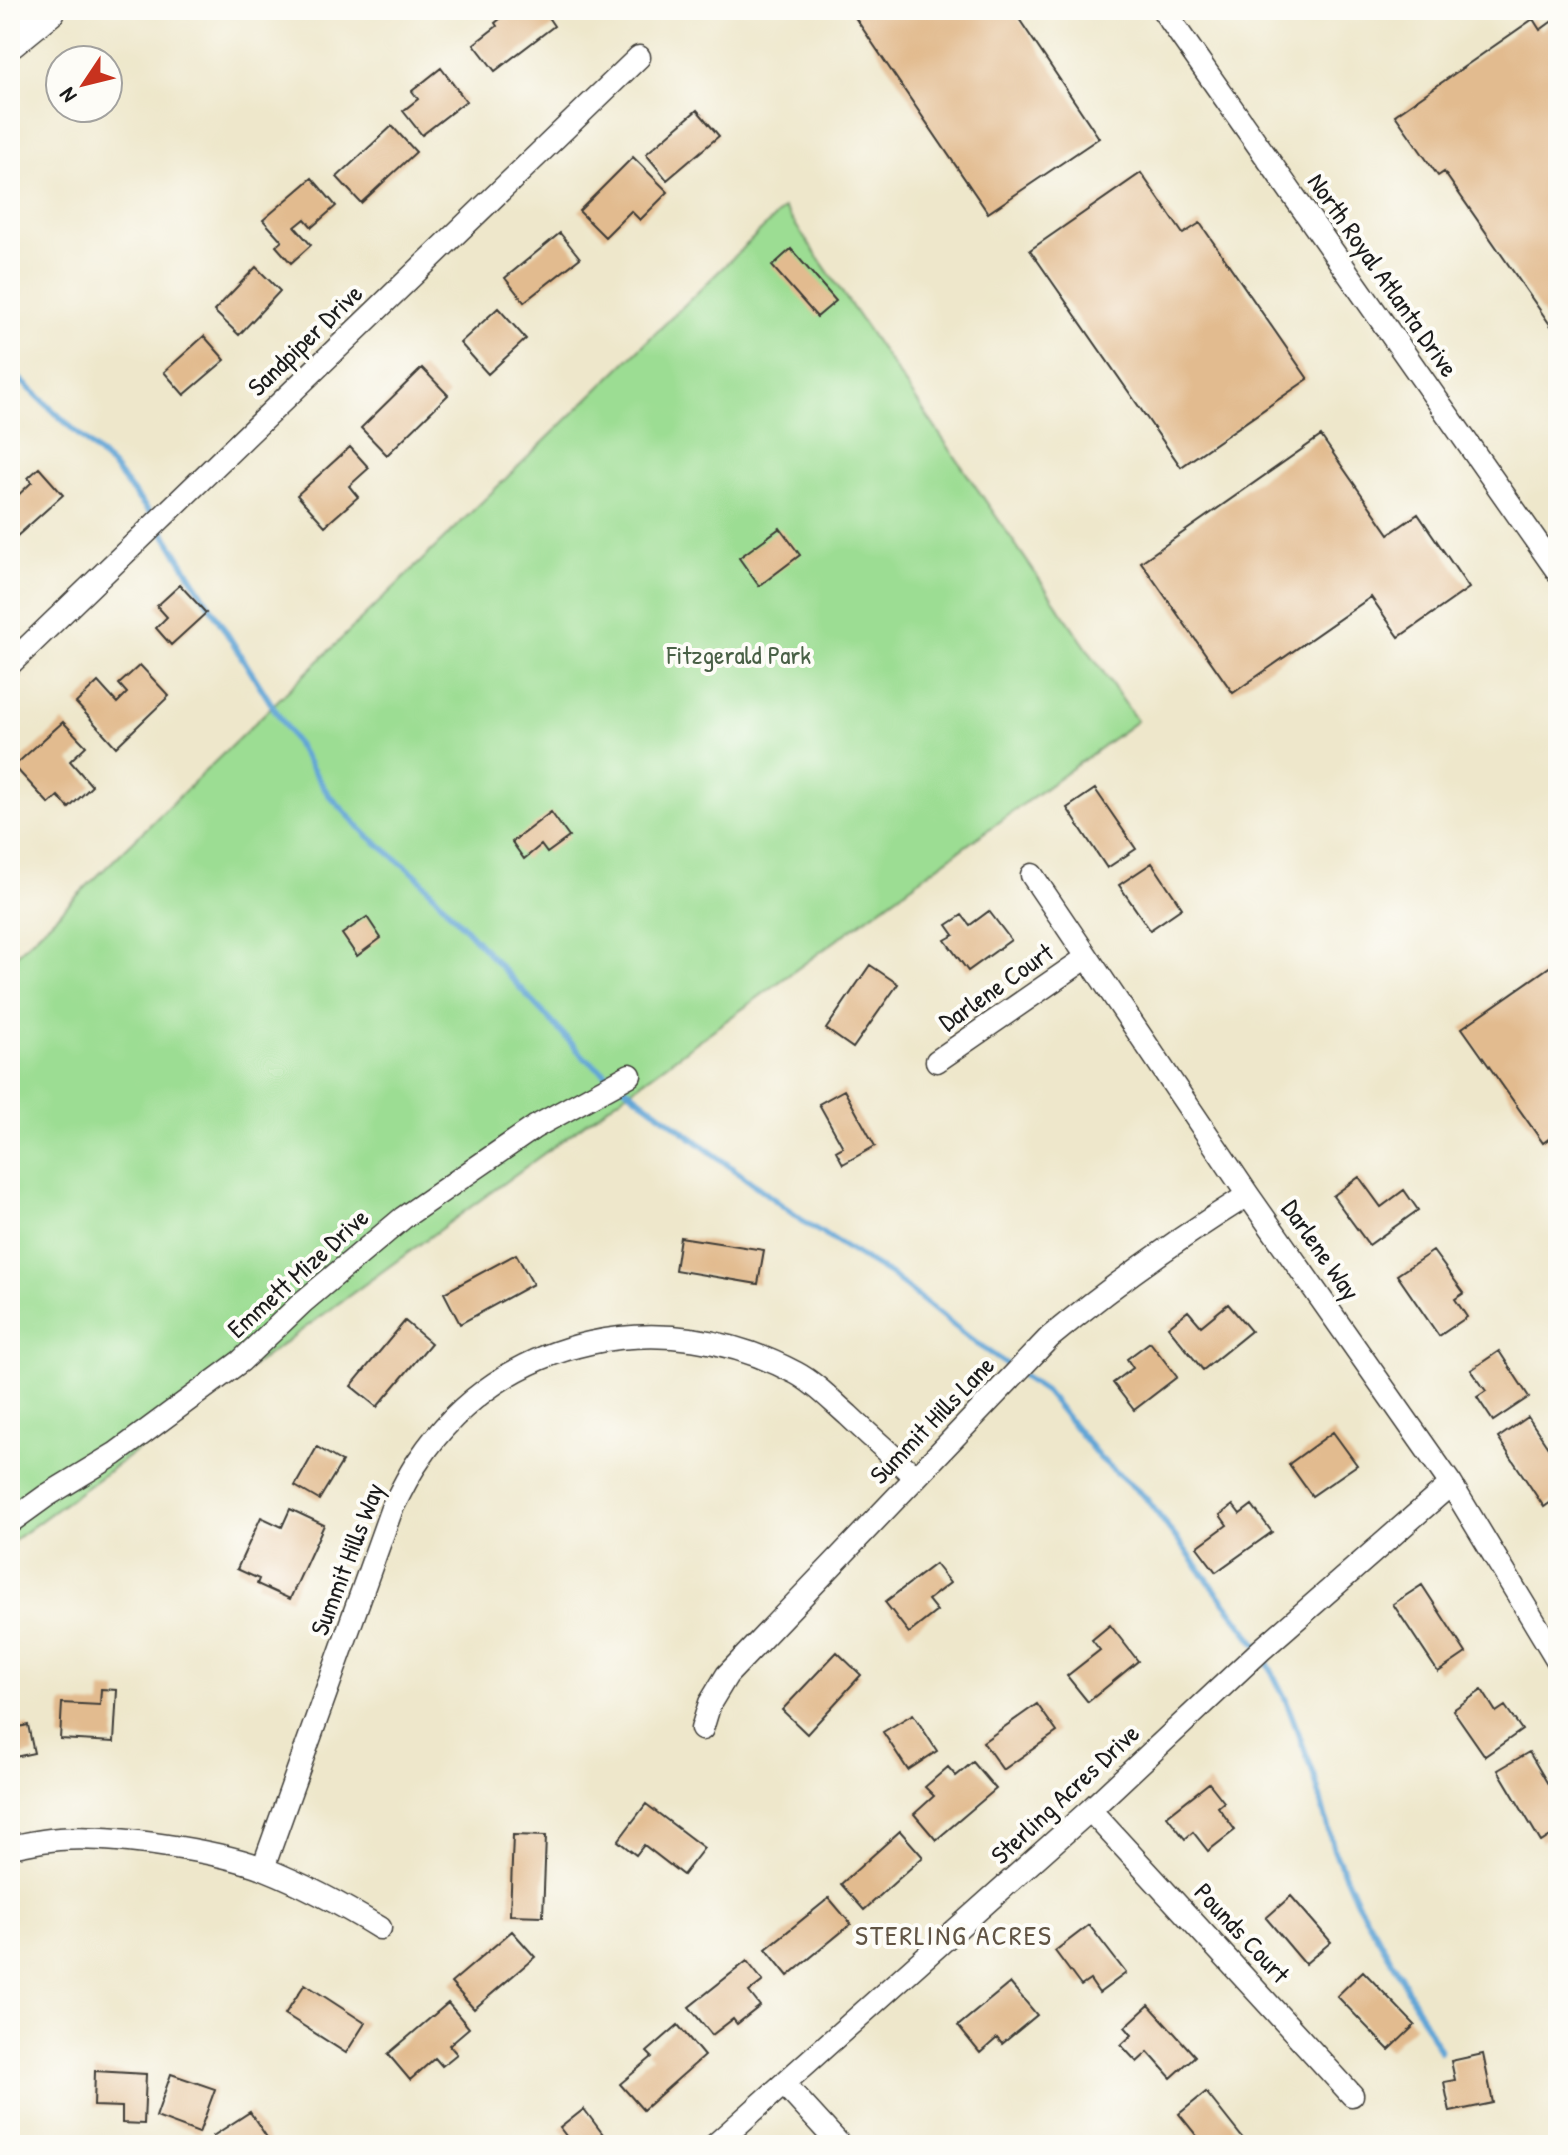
<svg xmlns="http://www.w3.org/2000/svg" width="1568" height="2155" font-family="'Patrick Hand',sans-serif">
<style>
.green{fill:#9cdd93;stroke:#5c7c58;stroke-width:2}
.lines{fill:none;stroke-linecap:round;stroke-linejoin:round}
.stream{stroke:#61a5d6;stroke-width:6}
.building{fill:#e2bb8f}
.street-casing{stroke:#3c3a36;stroke-width:25}
.primary-casing{stroke:#3c3a36;stroke-width:37}
.street{stroke:#fff;stroke-width:22}
.primary{stroke:#fff;stroke-width:34}
.labels{text-anchor:middle;stroke-width:8;stroke-linejoin:round;paint-order:stroke}
.street-label{font-size:26px;fill:#1c1c1c;stroke:#fdfcf7}
.park-label{font-size:26px;fill:#496046;stroke:#fdfcf7}
.neighbourhood-label{font-size:28px;letter-spacing:2px;fill:#615444;stroke:#fdfcf7}
</style>
<rect width="100%" height="100%" fill="#fdfcf7"/>
<filter id="ink" filterUnits="userSpaceOnUse"><feTurbulence type="fractalNoise" baseFrequency=".0125" numOctaves="2"/><feDisplacementMap in="SourceGraphic" scale="16" xChannelSelector="R" yChannelSelector="G"/><feConvolveMatrix kernelMatrix="1 2 1 2 8 2 1 2 1" color-interpolation-filters="sRGB"/></filter>
<filter id="wash" filterUnits="userSpaceOnUse"><feTurbulence type="fractalNoise" baseFrequency=".006" numOctaves="4" result="noise"/><feDisplacementMap in="SourceGraphic" scale="32" xChannelSelector="R" yChannelSelector="G"/><feGaussianBlur stdDeviation="1.8" result="paint"/><feColorMatrix in="noise" values="0 0 0 0 0 0 0 0 0 0 0 0 0 0 0 0 0 1.4 0 .05"/><feComposite in="paint" operator="in"/></filter>
<g filter="url(#wash)">
<rect width="100%" height="100%" fill="#eee7cb"/>
<path class="green" d="M 784,208 L 1137,721 L 10,1543 L 10,961 Z"/>
<g class="lines">
<path class="stream" d="M 10,370 L 112,466 L 154,518
M 160,527 L 328,794 L 367,835 L 415,874 L 585,1058 L 614,1080
M 623,1086 L 804,1222 L 891,1275 L 977,1344 L 1012,1368
M 1021,1375 L 1046,1392 L 1101,1459 L 1145,1497 L 1257,1645
M 1263,1654 L 1285,1698 L 1314,1775 L 1334,1850 L 1357,1902 L 1395,1966 L 1440,2051"/>
</g>
<g id="blocks">
<path class="building" d="M 511,10 L 543,10 L 554,26 L 495,71 L 474,44 L 497,26 L 495,23 Z
M 850,10 L 1013,10 L 1099,138 L 988,213 Z
M 1558,17 L 1558,336 L 1444,172 L 1438,176 L 1395,115 L 1533,19 L 1540,30 Z
M 441,68 L 466,101 L 422,135 L 403,111 L 418,99 L 412,91 Z
M 697,110 L 719,136 L 667,180 L 646,154 Z
M 392,126 L 416,152 L 361,203 L 337,177 Z
M 633,157 L 668,192 L 640,220 L 631,211 L 605,237 L 579,211 Z
M 1141,173 L 1183,234 L 1200,223 L 1308,379 L 1181,467 L 1030,250 Z
M 312,178 L 336,206 L 312,227 L 305,219 L 295,227 L 311,245 L 291,263 L 276,246 L 282,241 L 263,220 Z
M 560,233 L 580,258 L 524,302 L 505,278 Z
M 791,249 L 836,301 L 817,317 L 772,266 Z
M 256,267 L 280,291 L 239,335 L 214,311 Z
M 498,308 L 526,339 L 488,374 L 460,343 Z
M 204,336 L 225,360 L 184,395 L 164,372 Z
M 422,368 L 448,395 L 387,455 L 361,428 Z
M 1321,436 L 1389,534 L 1418,514 L 1469,588 L 1399,637 L 1371,597 L 1233,693 L 1141,562 Z
M 350,447 L 369,468 L 349,486 L 358,497 L 325,526 L 297,495 Z
M 39,468 L 63,495 L 16,537 L 10,530 L 10,503 L 32,482 L 28,478 Z
M 780,528 L 800,555 L 759,586 L 739,558 Z
M 180,585 L 206,613 L 171,645 L 156,628 L 167,617 L 157,606 Z
M 140,665 L 169,696 L 116,747 L 76,703 L 98,682 L 117,703 L 127,693 L 119,684 Z
M 63,722 L 86,746 L 70,761 L 92,786 L 69,808 L 58,796 L 49,804 L 14,766 Z
M 1095,789 L 1136,849 L 1107,868 L 1067,808 Z
M 551,812 L 569,837 L 547,853 L 541,845 L 524,859 L 512,842 Z
M 1152,863 L 1182,908 L 1150,930 L 1119,885 Z
M 989,911 L 1011,940 L 968,971 L 945,940 L 954,935 L 947,925 L 962,915 L 970,925 Z
M 367,917 L 381,938 L 357,956 L 342,934 Z
M 1558,961 L 1558,1132 L 1543,1143 L 1462,1028 Z
M 870,965 L 898,984 L 853,1048 L 826,1029 Z
M 844,1090 L 875,1146 L 843,1164 L 836,1151 L 843,1147 L 819,1104 Z
M 1359,1177 L 1381,1207 L 1404,1190 L 1418,1210 L 1369,1245 L 1333,1196 Z
M 680,1237 L 764,1250 L 758,1284 L 675,1270 Z
M 1433,1251 L 1464,1293 L 1455,1299 L 1467,1317 L 1439,1336 L 1397,1275 Z
M 516,1254 L 533,1284 L 460,1324 L 444,1293 Z
M 1228,1304 L 1251,1331 L 1203,1370 L 1168,1327 L 1188,1311 L 1201,1326 Z
M 405,1321 L 431,1343 L 377,1407 L 351,1386 Z
M 1150,1342 L 1177,1377 L 1134,1410 L 1113,1383 L 1133,1368 L 1127,1359 Z
M 1499,1351 L 1529,1397 L 1493,1421 L 1477,1397 L 1486,1391 L 1471,1370 Z
M 1528,1417 L 1558,1462 L 1558,1497 L 1544,1507 L 1498,1438 Z
M 1333,1432 L 1357,1465 L 1312,1496 L 1289,1464 Z
M 317,1447 L 342,1462 L 319,1500 L 295,1486 Z
M 1233,1505 L 1240,1514 L 1252,1505 L 1272,1532 L 1216,1572 L 1197,1547 L 1227,1525 L 1220,1515 Z
M 290,1509 L 324,1525 L 290,1599 L 257,1584 L 259,1579 L 237,1569 L 261,1517 L 282,1527 Z
M 935,1564 L 950,1583 L 928,1600 L 937,1611 L 909,1633 L 885,1602 Z
M 1422,1585 L 1466,1653 L 1438,1672 L 1393,1604 Z
M 1110,1625 L 1138,1661 L 1088,1702 L 1067,1676 L 1100,1650 L 1092,1640 Z
M 837,1652 L 861,1675 L 807,1734 L 782,1710 Z
M 101,1689 L 117,1690 L 114,1742 L 60,1739 L 62,1703 L 100,1705 Z
M 1482,1690 L 1496,1712 L 1505,1706 L 1522,1730 L 1485,1756 L 1453,1710 Z
M 1037,1704 L 1057,1732 L 1003,1770 L 983,1742 Z
M 913,1714 L 937,1751 L 908,1770 L 883,1732 Z
M 28,1725 L 34,1753 L 10,1758 L 10,1729 Z
M 1529,1752 L 1558,1801 L 1558,1831 L 1541,1842 L 1498,1770 Z
M 973,1762 L 996,1789 L 936,1840 L 914,1814 L 934,1796 L 925,1787 L 948,1767 L 956,1776 Z
M 1209,1783 L 1224,1802 L 1218,1807 L 1235,1830 L 1208,1851 L 1193,1832 L 1185,1839 L 1167,1816 Z
M 646,1804 L 704,1848 L 683,1875 L 644,1845 L 636,1855 L 618,1841 Z
M 900,1831 L 923,1857 L 864,1910 L 841,1884 Z
M 513,1835 L 546,1836 L 543,1916 L 510,1915 Z
M 1291,1896 L 1331,1942 L 1305,1964 L 1266,1918 Z
M 829,1898 L 851,1924 L 788,1976 L 766,1949 Z
M 1089,1925 L 1126,1973 L 1099,1993 L 1090,1980 L 1081,1986 L 1055,1951 Z
M 512,1931 L 535,1957 L 474,2009 L 451,1983 Z
M 747,1961 L 763,1981 L 749,1992 L 760,2006 L 737,2024 L 733,2019 L 712,2035 L 689,2007 Z
M 1363,1971 L 1415,2025 L 1389,2050 L 1337,1996 Z
M 1010,1983 L 1037,2015 L 1002,2044 L 997,2038 L 980,2053 L 958,2026 Z
M 305,1984 L 365,2023 L 346,2053 L 285,2014 Z
M 448,2003 L 469,2028 L 449,2045 L 457,2054 L 442,2066 L 435,2058 L 410,2080 L 388,2054 Z
M 1149,2005 L 1195,2056 L 1171,2078 L 1148,2052 L 1137,2062 L 1121,2045 L 1132,2035 L 1125,2027 Z
M 678,2025 L 704,2056 L 643,2110 L 620,2084 L 652,2057 L 647,2052 Z
M 1483,2054 L 1493,2103 L 1450,2112 L 1444,2082 L 1455,2080 L 1451,2061 Z
M 95,2071 L 146,2074 L 144,2124 L 122,2123 L 122,2107 L 94,2106 Z
M 171,2074 L 215,2089 L 199,2133 L 156,2117 Z
M 1206,2092 L 1248,2145 L 1204,2145 L 1179,2114 Z
M 584,2109 L 608,2141 L 604,2145 L 573,2145 L 560,2128 Z
M 250,2112 L 272,2145 L 219,2145 L 213,2136 Z"/>
</g>
</g>
<g filter="url(#ink)">
<use href="#blocks" fill-opacity="0" stroke="#3c3a36" stroke-width="2"/>
<g class="lines">
<g class="street-casing">
<path id="street" d="M 1163,10 L 1558,572
M 10,664 L 639,57
M 1032,875 L 1248,1195 L 1451,1484 L 1558,1661
M 937,1061 L 1086,958
M 10,1522 L 46,1496 L 115,1454 L 241,1361 L 303,1302 L 403,1218 L 535,1127 L 630,1075
M 702,1729 L 710,1703 L 727,1675 L 1050,1337 C 1113,1285 1179,1238 1248,1195
M 1090,1810 L 1352,2095
M 10,1847 C 26,1844 43,1840 59,1839 C 111,1835 217,1850 265,1869 C 305,1885 344,1906 380,1928
M 263,1868 L 392,1508 C 401,1492 408,1475 419,1460 C 503,1334 665,1303 796,1373 C 815,1383 832,1401 848,1415 C 870,1436 893,1456 915,1477
M 785,2085 L 840,2145
M 715,2145 L 1090,1810 L 1261,1650 L 1451,1484"/>
</g>
<g class="primary-casing">
<path id="primary" d="M 10,41 L 48,10"/>
</g>
<use href="#street" class="street"/>
<use href="#primary" class="primary"/>
</g>
</g>
<g class="labels">
<g class="street-label">
<text transform="translate(1383 275) rotate(55)" y="9">North Royal Atlanta Drive</text>
<text transform="translate(305 340) rotate(-44)" y="9">Sandpiper Drive</text>
<text transform="translate(996 987) rotate(-35)" y="9">Darlene Court</text>
<text transform="translate(1321 1250) rotate(55)" y="9">Darlene Way</text>
<text transform="translate(298 1273) rotate(-42)" y="9">Emmett Mize Drive</text>
<text transform="translate(932 1420) rotate(-46)" y="9">Summit Hills Lane</text>
<text transform="translate(347 1559) rotate(-69)" y="9">Summit Hills Way</text>
<text transform="translate(1065 1794) rotate(-43)" y="9">Sterling Acres Drive</text>
<text transform="translate(1242 1933) rotate(47)" y="9">Pounds Court</text>
</g>
<g class="park-label">
<text x="739" y="664">Fitzgerald Park</text>
</g>
<g class="neighbourhood-label">
<text x="954" y="1945">STERLING ACRES</text>
</g>
</g>
<rect width="1568" height="2155" fill="none" stroke="#fdfcf7" stroke-width="40"/>
<g transform="translate(84 84) rotate(235)"><circle r="38" fill="#fdfcf7" stroke="#a3a29f" stroke-width="2"/>
<path d="M0-6L14 30L0 20L-14 30Z" fill="#c8321e"/>
<text y="-12" font-size="22" font-weight="bold" text-anchor="middle" fill="#1c1c1c">N</text>
</g>
</svg>
